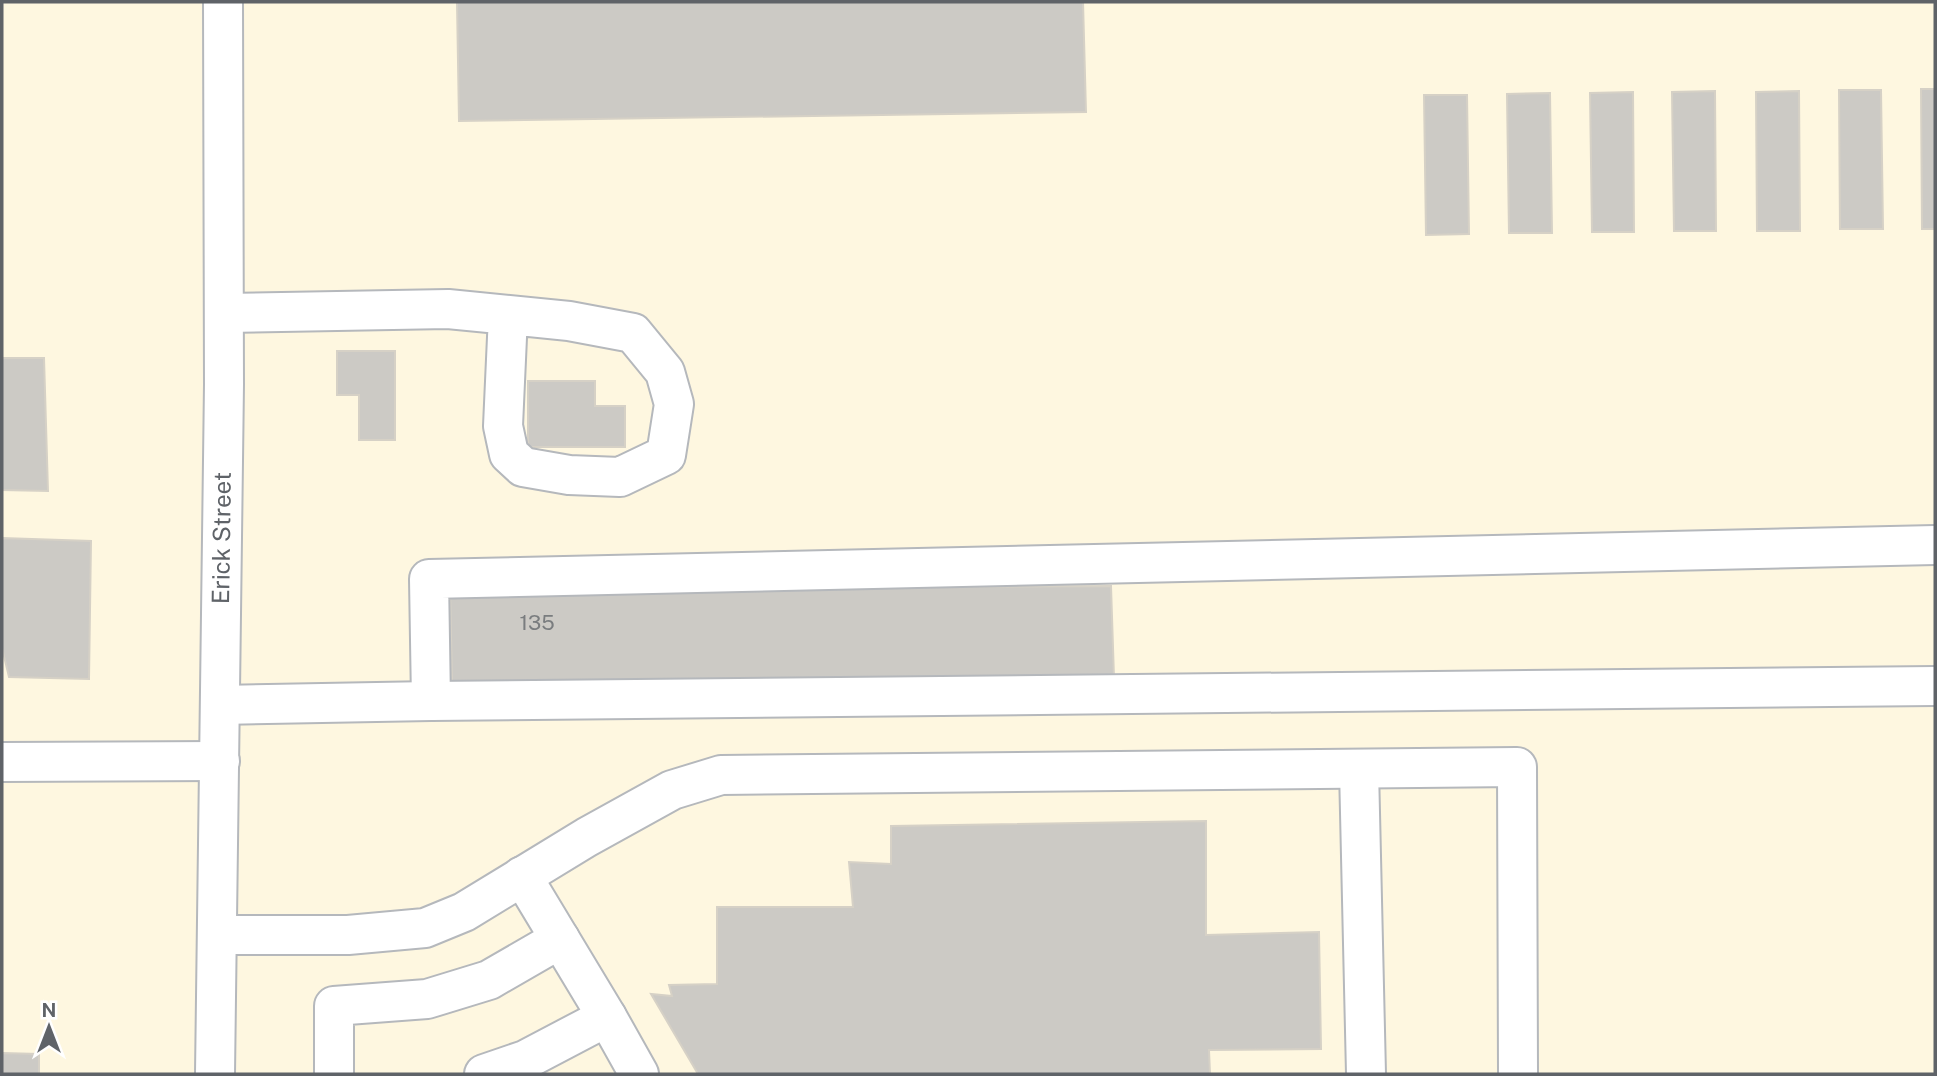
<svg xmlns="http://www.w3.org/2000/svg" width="1937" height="1076" font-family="'Public Sans',sans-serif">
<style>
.commercial{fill:#fef7e0}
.building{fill:#cccac5;stroke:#d6d1c6;stroke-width:2}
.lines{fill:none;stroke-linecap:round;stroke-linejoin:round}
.minor-casing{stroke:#b5b8bc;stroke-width:42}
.minor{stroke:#fff;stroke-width:38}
.labels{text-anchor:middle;stroke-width:6;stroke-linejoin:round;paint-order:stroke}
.number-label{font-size:21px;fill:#7a7d7f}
.street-label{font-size:24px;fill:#5f6368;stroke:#fff}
</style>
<rect width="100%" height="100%" fill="#f1efe8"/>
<path class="commercial" d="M 2,2 L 1935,2 L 1935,1074 L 2,1074 Z"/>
<path class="building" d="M 457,2 L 1083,2 L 1086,112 L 459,121 Z
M 1921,89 L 1935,89 L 1935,229 L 1922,229 Z
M 1839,90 L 1881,90 L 1883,229 L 1840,229 Z
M 1715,91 L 1716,231 L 1674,231 L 1672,92 Z
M 1799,91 L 1800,231 L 1757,231 L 1756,92 Z
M 1633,92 L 1634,232 L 1592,232 L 1590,93 Z
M 1550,93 L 1552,233 L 1509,233 L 1507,94 Z
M 1424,95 L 1467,95 L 1469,234 L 1426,235 Z
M 337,351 L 395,351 L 395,440 L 359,440 L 359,395 L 337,395 Z
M 2,358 L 44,358 L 48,491 L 2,490 Z
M 528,381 L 595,381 L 595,406 L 625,406 L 625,447 L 528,447 Z
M 2,538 L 91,541 L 89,679 L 9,677 L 2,648 Z
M 1111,586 L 1114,678 L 452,681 L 450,589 Z
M 1206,821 L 1206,935 L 1319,932 L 1321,1049 L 1209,1050 L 1210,1074 L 698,1074 L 651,994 L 672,996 L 669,985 L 717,984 L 717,907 L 853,907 L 849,862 L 891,864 L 891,826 Z
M 2,1053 L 39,1054 L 39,1074 L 2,1074 Z"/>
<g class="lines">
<g class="minor-casing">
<g id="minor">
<path d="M 224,313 L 448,309 L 569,321 L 633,333 L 665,372 L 674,404 L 666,455 L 620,477 L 569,475 L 523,467 L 509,454 L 503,426 L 508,315"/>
<path d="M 431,701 L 429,579 L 1935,545"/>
<path d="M 220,705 L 431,701 L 1935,686"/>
<path d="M 2,762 L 220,761"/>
<path d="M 1359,769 L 1366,1074"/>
<path d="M 522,876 L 607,1017 L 639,1074"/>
<path d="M 217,935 L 348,935 L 425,928 L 464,912 L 587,837 L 672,790 L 721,775 L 1517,767 L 1518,1074"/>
<path id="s1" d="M 215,1074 L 224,384 L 223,2"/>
<path d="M 334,1074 L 334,1006 L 427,999 L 489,980 L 560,939"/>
<path d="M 484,1074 L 525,1060 L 607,1017"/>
</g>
</g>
<use href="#minor" class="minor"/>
</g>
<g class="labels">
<g class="number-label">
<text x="537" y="630">135</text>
</g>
<g class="street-label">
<text dy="8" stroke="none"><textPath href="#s1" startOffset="536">Erick Street</textPath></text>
</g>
</g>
<rect width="1937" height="1076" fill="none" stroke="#5f6368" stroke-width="7"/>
<g transform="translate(49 1027)" stroke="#ffffff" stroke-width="5" paint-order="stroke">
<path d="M0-5L12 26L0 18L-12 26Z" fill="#5f6368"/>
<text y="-10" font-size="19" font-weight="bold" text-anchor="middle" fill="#5f6368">N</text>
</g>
</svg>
